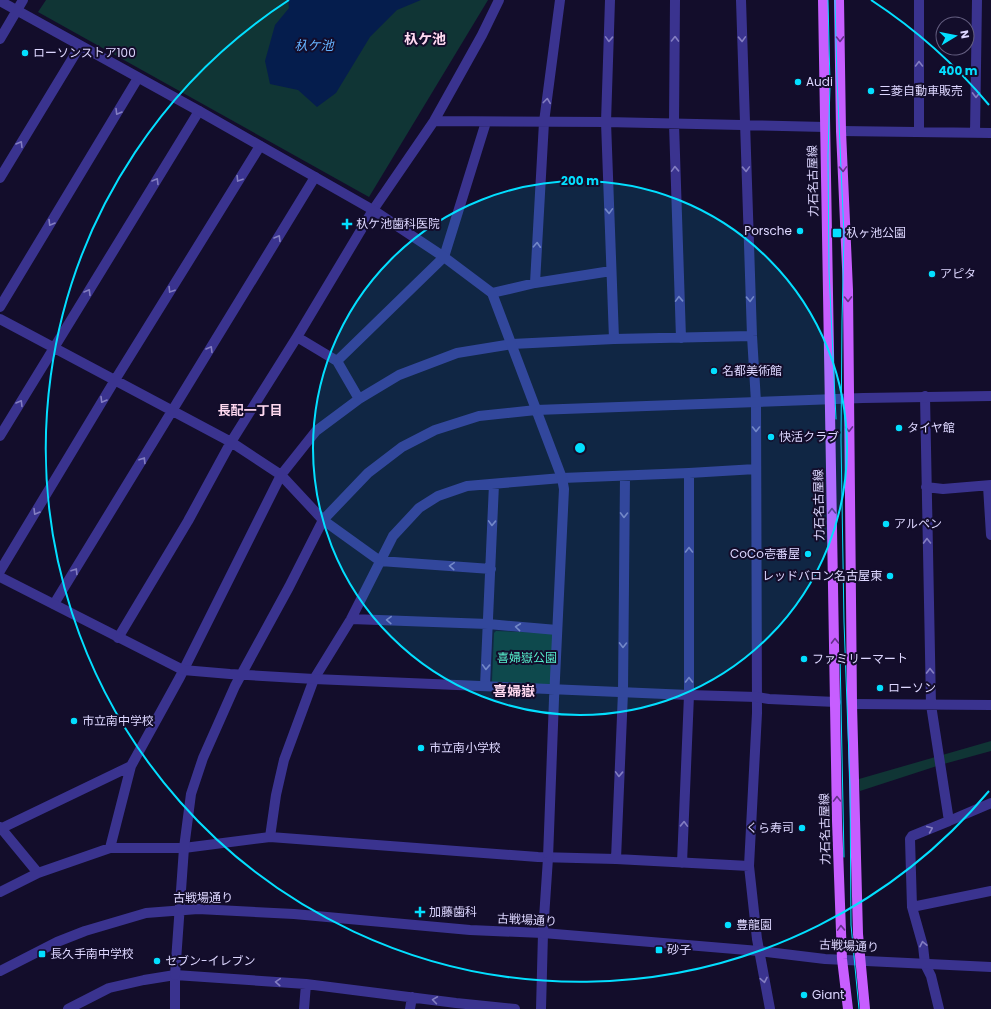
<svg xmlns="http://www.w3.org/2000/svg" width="991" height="1009" font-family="Poppins,'Noto Sans JP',sans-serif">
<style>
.green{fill:#103535}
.water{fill:#051d4d}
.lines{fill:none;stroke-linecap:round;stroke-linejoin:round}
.minor{stroke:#3a338f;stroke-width:10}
.tertiary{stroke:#3a338f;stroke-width:10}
.primary{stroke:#c75eff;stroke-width:10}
.tram{stroke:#03dfff;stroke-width:1}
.oneway{stroke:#837dc1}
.oneway2{stroke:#64318a}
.ring{fill:none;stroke:#03dfff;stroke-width:2}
.poi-dot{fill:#03dfff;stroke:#130d2b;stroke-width:1.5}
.labels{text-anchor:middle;stroke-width:4;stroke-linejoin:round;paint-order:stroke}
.poi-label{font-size:12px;fill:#ddd7ff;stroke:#130d2b;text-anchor:start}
.street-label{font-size:12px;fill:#ddd7ff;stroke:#130d2b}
.park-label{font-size:12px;fill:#55edcb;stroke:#130d2b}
.water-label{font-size:13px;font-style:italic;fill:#65b3ff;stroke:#130d2b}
.neighbourhood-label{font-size:13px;font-weight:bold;fill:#ffd9f0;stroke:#130d2b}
.quarter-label{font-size:14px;font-weight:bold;fill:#ffd9f0;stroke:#130d2b}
.centre{fill:#03dfff;stroke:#130d2b;stroke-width:2}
.ring-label{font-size:12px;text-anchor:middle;font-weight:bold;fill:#03dfff;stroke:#130d2b;stroke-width:4;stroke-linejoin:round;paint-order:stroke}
</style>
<rect width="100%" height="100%" fill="#130d2b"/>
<path class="green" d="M 46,0 L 488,0 L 369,197 L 38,12 Z
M 496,631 L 551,633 L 553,635 L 553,681 L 548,685 L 494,684 L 492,681 L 494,633 Z
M 991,741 L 991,751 L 940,765 L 860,791 L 859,779 Z"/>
<path class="water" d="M 288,0 L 421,0 L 397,10 L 370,37 L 336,93 L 317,107 L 298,90 L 270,84 L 265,61 L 275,25 L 289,8 Z"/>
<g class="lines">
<path class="minor" d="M 610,0 L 606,122 L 614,339
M 675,0 L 674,124 L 681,338
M 741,0 L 752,336 L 756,402 L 757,713 L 749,866 L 757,939 L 770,1009
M 919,0 L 919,131
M 434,121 L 606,122 L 825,127
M 841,131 L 991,133
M 975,133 L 977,0
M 0,178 L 80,46
M 535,283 L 544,122 L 560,0
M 492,293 L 535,283 L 611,271
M 0,307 L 138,78
M 0,319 L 231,442 L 281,475 L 323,520 L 380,561 L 491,569
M 297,337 L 337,361 L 359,399
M 337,361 L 444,257 L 486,122
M 925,396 L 931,705 L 949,821 L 912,836 L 910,839 L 912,907 L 923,946 L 925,964 L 931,976 L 939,1009
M 0,436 L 199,111
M 988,486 L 991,535
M 926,487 L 943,489 L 991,485
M 0,571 L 115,380 L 260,146
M 54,604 L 315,177
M 351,619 L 488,624 L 557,630
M 118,638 L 188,521 L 231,442 L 297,337 L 373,210 L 434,121 L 482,35 L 499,0
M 485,686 L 494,484
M 852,704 L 991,705
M 949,821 L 991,803
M 0,827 L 38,873
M 2,828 L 131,766
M 270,837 L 276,795 L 284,760 L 314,679 L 351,619 L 393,536 L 419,508 L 438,496 L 467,486 L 562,478 L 689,473 L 756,469
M 110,848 L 131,766 L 180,677 L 281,475 L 316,431 L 359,399 L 399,375 L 457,353 L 512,344 L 614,339 L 752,336
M 616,859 L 623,692 L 625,476
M 682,863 L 689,695 L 689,473
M 0,892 L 38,873 L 110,848 L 184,848 L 270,837 L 538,857 L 616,859 L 749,866
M 912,907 L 991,891
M 68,1009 L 109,988 L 144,980 L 175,975 L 306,984 L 456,1003 L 515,1009
M 175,1009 L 175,975
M 304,1009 L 306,984
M 410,1009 L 412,997
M 541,1009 L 543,933"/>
<path class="tertiary" d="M 0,1 L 199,111 L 373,210 L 444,257 L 492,293 L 562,478 L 564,489 L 554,699 L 548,858 L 543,933
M 0,39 L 23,0
M 0,577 L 183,670 L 230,674 L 314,679 L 689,695 L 757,697 L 769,699 L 836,702
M 0,971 L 57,942 L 85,931 L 146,913 L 198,909 L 294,914 L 470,930 L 543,933 L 759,951 L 825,959 L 991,967
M 175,975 L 184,848 L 191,794 L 203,758 L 235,686 L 289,587 L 323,520 L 368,473 L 402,447 L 435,430 L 479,416 L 536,410 L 863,398 L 991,396"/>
<path class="primary" d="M 823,0 L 837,821 L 842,959 L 848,1009
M 839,0 L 841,131 L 848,290 L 852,704 L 858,934 L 865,1009"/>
<path class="tram" d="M 828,0 L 830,85 L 828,156 L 829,271 L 836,419
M 835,0 L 837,79 L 844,235 L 842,321 L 841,440 L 844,622 L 850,786 L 851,925 L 859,1009
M 840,653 L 844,857"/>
</g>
<defs><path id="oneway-chevron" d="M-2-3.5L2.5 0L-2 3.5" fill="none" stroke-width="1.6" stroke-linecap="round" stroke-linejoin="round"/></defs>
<g class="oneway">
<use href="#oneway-chevron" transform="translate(609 39) rotate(92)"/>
<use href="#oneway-chevron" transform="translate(675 39) rotate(-89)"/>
<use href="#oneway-chevron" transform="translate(742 39) rotate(88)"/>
<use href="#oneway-chevron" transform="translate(919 64) rotate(-90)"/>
<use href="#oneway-chevron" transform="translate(976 95) rotate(91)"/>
<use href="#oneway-chevron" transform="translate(547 101) rotate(-83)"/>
<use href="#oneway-chevron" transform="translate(118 112) rotate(121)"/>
<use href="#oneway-chevron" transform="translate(20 144) rotate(-59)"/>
<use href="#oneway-chevron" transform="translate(675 169) rotate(-92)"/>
<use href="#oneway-chevron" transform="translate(746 169) rotate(88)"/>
<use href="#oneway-chevron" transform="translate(239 179) rotate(122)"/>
<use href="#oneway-chevron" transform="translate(156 181) rotate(-59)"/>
<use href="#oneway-chevron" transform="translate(609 211) rotate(88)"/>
<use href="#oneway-chevron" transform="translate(51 223) rotate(121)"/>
<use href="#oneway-chevron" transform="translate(278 238) rotate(-59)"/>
<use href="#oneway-chevron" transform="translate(537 245) rotate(-87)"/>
<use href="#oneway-chevron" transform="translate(171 290) rotate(122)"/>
<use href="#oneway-chevron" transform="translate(88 292) rotate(-59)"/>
<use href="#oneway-chevron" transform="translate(679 299) rotate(-92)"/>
<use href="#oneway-chevron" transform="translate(750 299) rotate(88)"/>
<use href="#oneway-chevron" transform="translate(210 349) rotate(-59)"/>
<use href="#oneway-chevron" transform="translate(103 400) rotate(121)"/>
<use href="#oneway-chevron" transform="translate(20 403) rotate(-59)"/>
<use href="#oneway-chevron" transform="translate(756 429) rotate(90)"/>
<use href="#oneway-chevron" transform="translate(143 460) rotate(-58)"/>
<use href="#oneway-chevron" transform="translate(36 512) rotate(121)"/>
<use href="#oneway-chevron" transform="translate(624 515) rotate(91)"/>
<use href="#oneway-chevron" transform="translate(492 523) rotate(92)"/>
<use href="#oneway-chevron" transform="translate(927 541) rotate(-91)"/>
<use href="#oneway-chevron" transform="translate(689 550) rotate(-90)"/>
<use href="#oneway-chevron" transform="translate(452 566) rotate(-176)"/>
<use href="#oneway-chevron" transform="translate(75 571) rotate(-58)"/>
<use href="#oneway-chevron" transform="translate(389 620) rotate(-178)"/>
<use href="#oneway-chevron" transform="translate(518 627) rotate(-174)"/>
<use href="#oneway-chevron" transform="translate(623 645) rotate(91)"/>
<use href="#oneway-chevron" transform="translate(486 667) rotate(92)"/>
<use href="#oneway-chevron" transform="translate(930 671) rotate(-91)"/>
<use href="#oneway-chevron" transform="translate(689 680) rotate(-90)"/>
<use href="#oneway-chevron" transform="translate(619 774) rotate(92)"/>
<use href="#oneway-chevron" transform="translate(684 824) rotate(-88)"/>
<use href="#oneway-chevron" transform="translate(930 829) rotate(-23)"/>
<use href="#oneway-chevron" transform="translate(923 944) rotate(-102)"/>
<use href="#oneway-chevron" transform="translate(764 980) rotate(79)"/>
<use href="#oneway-chevron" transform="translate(278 982) rotate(-176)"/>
<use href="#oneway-chevron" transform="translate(435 1000) rotate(-172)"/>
</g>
<g class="oneway2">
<use href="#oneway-chevron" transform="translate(840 39) rotate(89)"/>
<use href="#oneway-chevron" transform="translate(843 169) rotate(88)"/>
<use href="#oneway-chevron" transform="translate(848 299) rotate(89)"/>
<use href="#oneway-chevron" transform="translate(849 429) rotate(89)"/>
<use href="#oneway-chevron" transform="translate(832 511) rotate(-91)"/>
<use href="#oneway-chevron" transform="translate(835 641) rotate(-91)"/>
<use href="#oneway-chevron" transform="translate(837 799) rotate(-91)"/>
<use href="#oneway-chevron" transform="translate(841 928) rotate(-92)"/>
</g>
<circle cx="580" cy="448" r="267" fill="#03dfff" fill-opacity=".12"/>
<g class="ring">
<circle cx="580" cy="448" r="267"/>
<path d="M989 791A534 534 0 1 1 289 0M871 0A534 534 0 0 1 989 105"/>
</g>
<g class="poi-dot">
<circle cx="25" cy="53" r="4"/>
<circle cx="798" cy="82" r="4"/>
<circle cx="871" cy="91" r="4"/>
<path d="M345 218h4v4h4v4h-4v4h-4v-4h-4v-4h4z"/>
<circle cx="800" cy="231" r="4"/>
<rect x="832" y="228" width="10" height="10" rx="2"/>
<circle cx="932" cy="274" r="4"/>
<circle cx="714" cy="371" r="4"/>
<circle cx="899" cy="428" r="4"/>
<circle cx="771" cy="437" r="4"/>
<circle cx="886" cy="524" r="4"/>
<circle cx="808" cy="554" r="4"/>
<circle cx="890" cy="576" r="4"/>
<circle cx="804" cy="659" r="4"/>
<circle cx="880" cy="688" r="4"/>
<circle cx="74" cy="721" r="4"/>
<circle cx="421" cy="748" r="4"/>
<circle cx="802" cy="828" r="4"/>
<path d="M418 906h4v4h4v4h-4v4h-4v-4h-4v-4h4z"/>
<circle cx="728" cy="925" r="4"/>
<rect x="655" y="946" width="8" height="8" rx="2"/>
<rect x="38" y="950" width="8" height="8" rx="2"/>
<circle cx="157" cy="961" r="4"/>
<circle cx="804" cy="995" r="4"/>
</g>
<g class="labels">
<g class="poi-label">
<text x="33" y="57">ローソンストア100</text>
<text x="806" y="86">Audi</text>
<text x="879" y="95">三菱自動車販売</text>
<text x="356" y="228">杁ケ池歯科医院</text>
<text x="792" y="235" text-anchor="end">Porsche</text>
<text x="846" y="237">杁ヶ池公園</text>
<text x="940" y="278">アピタ</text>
<text x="722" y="375">名都美術館</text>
<text x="907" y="432">タイヤ館</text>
<text x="779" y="441">快活クラブ</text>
<text x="894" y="528">アルペン</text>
<text x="800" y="558" text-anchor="end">CoCo壱番屋</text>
<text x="882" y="580" text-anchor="end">レッドバロン名古屋東</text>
<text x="812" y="663">ファミリーマート</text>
<text x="888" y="692">ローソン</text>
<text x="82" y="725">市立南中学校</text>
<text x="429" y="752">市立南小学校</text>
<text x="794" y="832" text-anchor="end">くら寿司</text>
<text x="429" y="916">加藤歯科</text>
<text x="736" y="929">豊龍園</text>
<text x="667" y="954">砂子</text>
<text x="50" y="958">長久手南中学校</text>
<text x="165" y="965">セブン-イレブン</text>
<text x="812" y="999">Giant</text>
</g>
<g class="street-label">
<text transform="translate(813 181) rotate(-91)" y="4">力石名古屋線</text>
<text transform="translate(819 505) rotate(-91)" y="4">力石名古屋線</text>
<text transform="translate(825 829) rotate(-91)" y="4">力石名古屋線</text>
<text x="203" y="902">古戦場通り</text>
<text transform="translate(527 920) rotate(3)" y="4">古戦場通り</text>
<text transform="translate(849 946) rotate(3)" y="4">古戦場通り</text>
</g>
<g class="park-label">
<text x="527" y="662">喜婦嶽公園</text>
</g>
<g class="water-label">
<text x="314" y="50">杁ケ池</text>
</g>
<g class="neighbourhood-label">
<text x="250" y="415">長配一丁目</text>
</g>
<g class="quarter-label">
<text x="425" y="44">杁ケ池</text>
<text x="514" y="696">喜婦嶽</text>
</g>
</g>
<circle cx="580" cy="448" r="6" class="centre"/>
<g class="ring-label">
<text x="958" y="75">400 m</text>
<text x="580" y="185">200 m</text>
</g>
<g transform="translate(955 36) rotate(80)"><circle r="19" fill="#130d2b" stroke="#645e80"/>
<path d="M0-3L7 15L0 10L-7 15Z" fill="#03dfff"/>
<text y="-6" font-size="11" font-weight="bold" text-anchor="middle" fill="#ddd7ff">N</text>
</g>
</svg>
